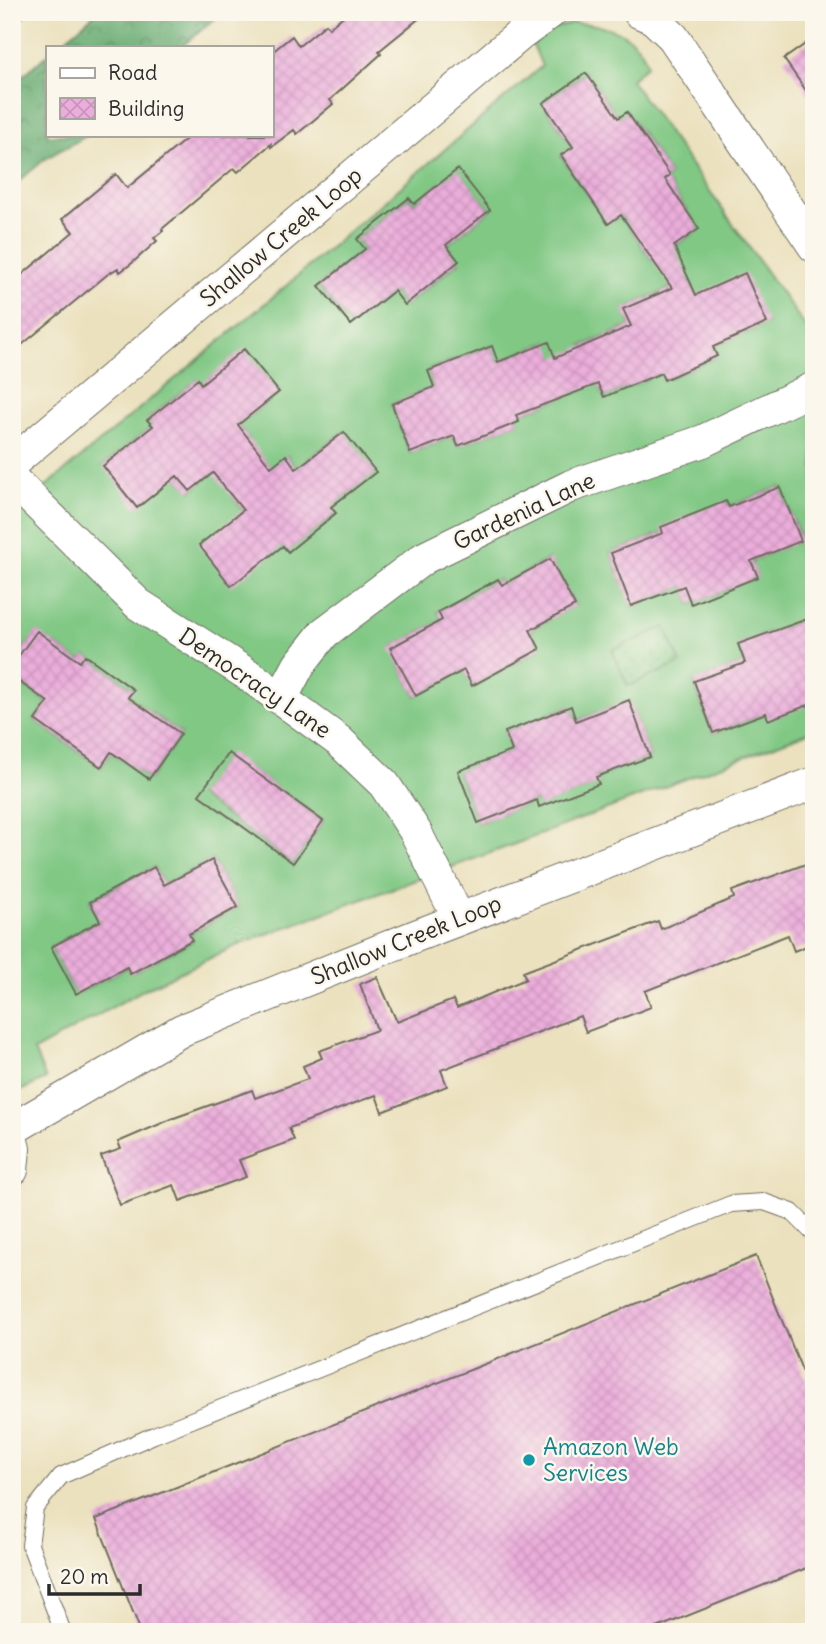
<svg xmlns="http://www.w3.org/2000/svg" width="826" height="1644" font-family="Delius,sans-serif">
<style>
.grass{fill:#80c884;stroke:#567a58;stroke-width:2;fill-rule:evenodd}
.forest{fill:url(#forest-crowns);stroke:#4a6c4e;stroke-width:2}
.park{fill:url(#park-dots);stroke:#567a58;stroke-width:2}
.building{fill:url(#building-cross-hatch)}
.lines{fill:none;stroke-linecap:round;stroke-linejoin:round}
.service-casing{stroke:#6e6b5e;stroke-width:18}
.minor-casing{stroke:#6e6b5e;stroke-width:34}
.service{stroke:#fff;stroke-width:16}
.minor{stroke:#fff;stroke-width:32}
.culture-dot{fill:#0f9aa8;stroke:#fbf7ec;stroke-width:2.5}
.labels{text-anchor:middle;stroke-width:5;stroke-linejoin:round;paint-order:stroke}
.street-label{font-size:23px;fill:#2b2b2b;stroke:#fbf7ec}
.culture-label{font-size:23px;fill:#0d838f;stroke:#fbf7ec;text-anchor:start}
</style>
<defs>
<pattern id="forest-crowns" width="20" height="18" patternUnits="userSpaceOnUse" patternTransform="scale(1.75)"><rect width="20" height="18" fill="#68ac72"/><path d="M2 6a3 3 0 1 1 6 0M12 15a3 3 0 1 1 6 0" fill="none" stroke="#568c5e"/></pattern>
<pattern id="park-dots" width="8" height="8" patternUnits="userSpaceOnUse" patternTransform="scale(1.75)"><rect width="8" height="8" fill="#80c884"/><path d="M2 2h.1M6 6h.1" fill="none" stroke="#69a36c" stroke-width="1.8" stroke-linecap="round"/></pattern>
<pattern id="building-cross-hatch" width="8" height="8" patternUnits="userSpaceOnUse" patternTransform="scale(1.75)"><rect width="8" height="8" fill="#ebaddb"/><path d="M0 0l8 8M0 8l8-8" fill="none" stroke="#ca95bc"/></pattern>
</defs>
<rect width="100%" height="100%" fill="#fbf7ec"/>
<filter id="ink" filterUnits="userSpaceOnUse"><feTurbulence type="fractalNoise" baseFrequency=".0143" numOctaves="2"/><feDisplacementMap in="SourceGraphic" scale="14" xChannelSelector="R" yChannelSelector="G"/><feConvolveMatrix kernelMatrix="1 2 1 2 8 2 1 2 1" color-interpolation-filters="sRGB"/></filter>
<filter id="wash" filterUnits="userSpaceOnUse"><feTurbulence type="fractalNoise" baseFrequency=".00686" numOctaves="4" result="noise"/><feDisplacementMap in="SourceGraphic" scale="28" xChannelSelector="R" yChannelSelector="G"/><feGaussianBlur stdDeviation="1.57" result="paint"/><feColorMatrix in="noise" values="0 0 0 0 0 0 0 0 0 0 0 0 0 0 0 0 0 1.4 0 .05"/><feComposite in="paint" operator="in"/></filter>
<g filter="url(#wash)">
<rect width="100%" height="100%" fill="#ebe1be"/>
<path class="grass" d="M 572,23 C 601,23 640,32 647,65 L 631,80 L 814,339 L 814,636 L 806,619 L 739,644 L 745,663 L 694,682 L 713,733 L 766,713 L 814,703 L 814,730 L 515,844 L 242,943 L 145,989 L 34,1051 L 46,1079 L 16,1093 L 12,1092 L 12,845 L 16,840 L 12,837 L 12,677 L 48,702 L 35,720 L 101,767 L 111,752 L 149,779 L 181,734 L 128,697 L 133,689 L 86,656 L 80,662 L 37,632 L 12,665 L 12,515 L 280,291 L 542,66 L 533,45 L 549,30 ZM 586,73 L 618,118 L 627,112 L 670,175 L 665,179 L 699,229 L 653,261 L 621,215 L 608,223 L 561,156 L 573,147 L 543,103 ZM 458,170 L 490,210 L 446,245 L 459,262 L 405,305 L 394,291 L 350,325 L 319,286 L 365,249 L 357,239 L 409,198 L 414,204 ZM 689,280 L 696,295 L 767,323 L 713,347 L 716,357 L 664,380 L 661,373 L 604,397 L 582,346 L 631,326 L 624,309 ZM 548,342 L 569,395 L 516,415 L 518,422 L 458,446 L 454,436 L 410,453 L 392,404 L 434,387 L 428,370 L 491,346 L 498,362 ZM 197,380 L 201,384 L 279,392 L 238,425 L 251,442 L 191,491 L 177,476 L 103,466 L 153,426 L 148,419 ZM 343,432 L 375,472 L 331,507 L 336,514 L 287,551 L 243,510 L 233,497 L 287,456 L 296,469 ZM 780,487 L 801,540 L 751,561 L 757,577 L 691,604 L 684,586 L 632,606 L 611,553 L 663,533 L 726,502 L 729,507 ZM 549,559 L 575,605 L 530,630 L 540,649 L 473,686 L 464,670 L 416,696 L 391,648 L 442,620 L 438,612 L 498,579 L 502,585 ZM 629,701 L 650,757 L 596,777 L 598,784 L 540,806 L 537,800 L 478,823 L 458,772 L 512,751 L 505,732 L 570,706 L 576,721 ZM 229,754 L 323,821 L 293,863 L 199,796 ZM 212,860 L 238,907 L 189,934 L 192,941 L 131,973 L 127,967 L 76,994 L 51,947 L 100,921 L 90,901 L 154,867 L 164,885 Z"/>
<path class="forest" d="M 97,12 L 223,12 L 181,47 L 57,47 Z
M 47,55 L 47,135 L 88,135 L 45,159 L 12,187 L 12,85 Z"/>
<path class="park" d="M 665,627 L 681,663 L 628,686 L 612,650 Z"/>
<g id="blocks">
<path class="building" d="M 348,12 L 427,12 L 379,51 L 381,54 L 330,100 L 333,104 L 297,134 L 294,130 L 271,147 L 271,144 L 238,172 L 234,168 L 162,229 L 163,231 L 154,238 L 157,241 L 131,264 L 120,272 L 118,268 L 108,274 L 12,353 L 12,283 L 73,232 L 62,219 L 116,174 L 127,188 L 191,135 L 271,135 L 271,53 L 292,36 L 299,46 L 326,24 L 329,28 Z
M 814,38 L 814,102 L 784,59 Z
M 586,73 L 618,118 L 627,112 L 670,175 L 665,179 L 699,229 L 674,246 L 696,295 L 745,273 L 767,323 L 713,347 L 717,356 L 664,380 L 661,373 L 604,397 L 598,384 L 516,415 L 519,422 L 458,446 L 454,436 L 410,453 L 392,404 L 434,387 L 428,371 L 492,346 L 498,362 L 549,342 L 555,358 L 631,326 L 623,309 L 672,288 L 621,215 L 608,224 L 561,155 L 573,147 L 543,103 Z
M 458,169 L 490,210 L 446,245 L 459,261 L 405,305 L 394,291 L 351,325 L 319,286 L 365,249 L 357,239 L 409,198 L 414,204 Z
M 244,349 L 279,392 L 238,425 L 271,467 L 286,455 L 296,469 L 344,432 L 376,472 L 331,507 L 336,513 L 288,552 L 283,546 L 231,586 L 199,545 L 243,510 L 213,473 L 190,491 L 177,476 L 137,508 L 103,466 L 153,426 L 147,420 L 198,379 L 201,384 Z
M 780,487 L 801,541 L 751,561 L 758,577 L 691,604 L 684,586 L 631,606 L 611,553 L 663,533 L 661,527 L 726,501 L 729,507 Z
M 550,559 L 575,606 L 530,630 L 540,649 L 472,686 L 464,670 L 416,696 L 390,648 L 442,620 L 438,612 L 498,579 L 502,585 Z
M 807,619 L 814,638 L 814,703 L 768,720 L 766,713 L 713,733 L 694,681 L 745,663 L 738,644 Z
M 37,631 L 80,662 L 85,655 L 134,690 L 128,697 L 181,734 L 149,779 L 111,752 L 101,767 L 35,720 L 48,702 L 12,677 L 12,665 Z
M 629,700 L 650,757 L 596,777 L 599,784 L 539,807 L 537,800 L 478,823 L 458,771 L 512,751 L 505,732 L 571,706 L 576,721 Z
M 229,753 L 323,821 L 293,863 L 199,795 Z
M 212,860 L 238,907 L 189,934 L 192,940 L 130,974 L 127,967 L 76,994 L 51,947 L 100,921 L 90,902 L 154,867 L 164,885 Z
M 814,861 L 814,943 L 794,951 L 788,935 L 645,991 L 651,1007 L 586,1032 L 580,1016 L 441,1070 L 447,1086 L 382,1112 L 376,1095 L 289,1128 L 294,1140 L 239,1160 L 246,1177 L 180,1201 L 174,1185 L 120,1205 L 101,1156 L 121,1149 L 118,1142 L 174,1118 L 252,1090 L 255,1098 L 308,1079 L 303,1066 L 322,1058 L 319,1051 L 377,1030 L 360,984 L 377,977 L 397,1022 L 453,1000 L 457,1008 L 526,979 L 523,972 L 658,921 L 661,929 L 734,898 L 732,891 Z
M 756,1256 L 814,1400 L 814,1565 L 647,1632 L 141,1632 L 96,1519 Z"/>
</g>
</g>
<g filter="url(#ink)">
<use href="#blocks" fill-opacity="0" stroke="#6e6b5e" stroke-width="2"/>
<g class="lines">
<g class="service-casing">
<path id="service" d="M 12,16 L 16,12
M 63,1632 L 30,1545 L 35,1508 L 61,1476 L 154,1435 L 731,1204 L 764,1202 L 792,1212 L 814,1234"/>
</g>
<g class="minor-casing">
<path id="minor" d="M 639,12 L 653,18 L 673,37 L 814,246
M 12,463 L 521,34 L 551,12
M 12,479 L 138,604 L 247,674 L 339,741 L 384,784 L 415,831 L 459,919
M 281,699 L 299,665 L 324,633 L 424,558 L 571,486 L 703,441 L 814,388
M 12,1129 L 182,1030 L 413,937 L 814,783
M 12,1141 L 14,1149 L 12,1170"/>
</g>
<use href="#service" class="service"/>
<use href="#minor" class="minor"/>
</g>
</g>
<circle class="culture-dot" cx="529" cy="1460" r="7"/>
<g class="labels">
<g class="street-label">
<text transform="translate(281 237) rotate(-40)" y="8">Shallow Creek Loop</text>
<text transform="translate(524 511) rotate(-25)" y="8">Gardenia Lane</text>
<text transform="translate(255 683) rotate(34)" y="8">Democracy Lane</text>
<text transform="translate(406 940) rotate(-22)" y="8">Shallow Creek Loop</text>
</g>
<g class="culture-label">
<text x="543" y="1455">Amazon Web<tspan x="543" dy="26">Services</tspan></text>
</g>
</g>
<rect width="826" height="1644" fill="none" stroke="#fbf7ec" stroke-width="42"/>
<rect x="46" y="46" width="228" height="91" fill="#fbf7ec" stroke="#a8a59f" stroke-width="2"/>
<rect x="60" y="68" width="35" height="10" fill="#ffffff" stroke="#a8a59f" stroke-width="2"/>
<text x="108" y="80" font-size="21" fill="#2b2b2b">Road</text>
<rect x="60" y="98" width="35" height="21" fill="url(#building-cross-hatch)" stroke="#a8a59f" stroke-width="2"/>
<text x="108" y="116" font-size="21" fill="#2b2b2b">Building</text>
<path d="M49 1584v10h91v-10" fill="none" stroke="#2b2b2b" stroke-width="3.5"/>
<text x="60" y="1584" font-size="21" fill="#2b2b2b" stroke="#fbf7ec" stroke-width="5" paint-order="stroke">20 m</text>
</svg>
